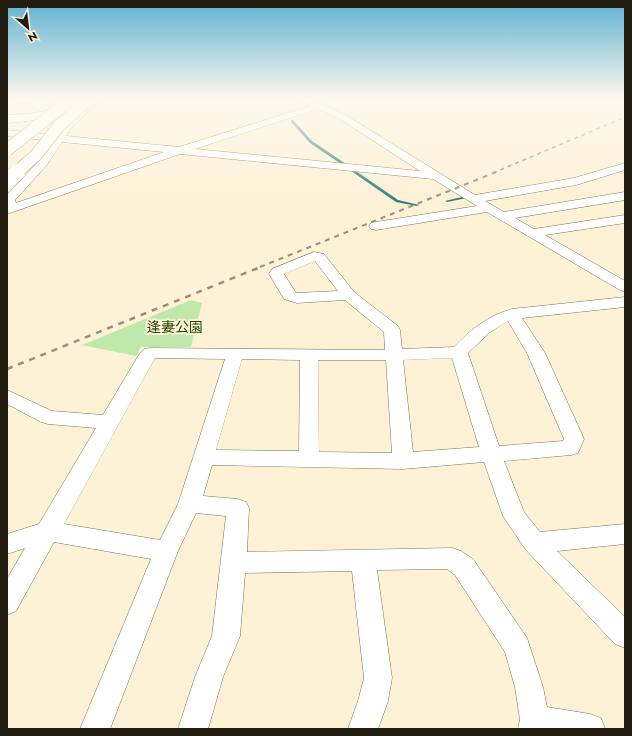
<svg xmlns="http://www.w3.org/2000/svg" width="632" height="736" font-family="Jost,'Noto Sans JP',sans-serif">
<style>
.green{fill:#bfe9ab}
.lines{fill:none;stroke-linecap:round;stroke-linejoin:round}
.stream{fill:#2b7f7f;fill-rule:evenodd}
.minor-casing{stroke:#7e7153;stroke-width:1}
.highway-casing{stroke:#7e7153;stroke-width:1}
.minor{fill:#fff;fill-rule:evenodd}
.highway{fill:#fff;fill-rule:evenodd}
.rail-far2{stroke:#988e7a;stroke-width:1.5;stroke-dasharray:4 4;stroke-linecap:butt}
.rail-far1{stroke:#988e7a;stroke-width:2;stroke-dasharray:5 5;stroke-linecap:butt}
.rail{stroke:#988e7a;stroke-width:2.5;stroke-dasharray:6 6;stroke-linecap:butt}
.highway-bridge-far1-casing{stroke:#7e7153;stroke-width:13;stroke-linecap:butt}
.highway-bridge-casing{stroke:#7e7153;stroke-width:16;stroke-linecap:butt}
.highway-bridge-far1{stroke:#fff;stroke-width:12}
.highway-bridge{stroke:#fff;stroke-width:16}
.labels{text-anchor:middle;stroke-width:4;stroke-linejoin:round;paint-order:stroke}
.park-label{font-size:14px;fill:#224509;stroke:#fdf1d6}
</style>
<rect width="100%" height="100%" fill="#fdf1d6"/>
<path class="green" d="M 191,300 L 202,303 L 191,347 L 141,347 L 136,356 L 82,345 Z"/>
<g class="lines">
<path class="stream" d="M 291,120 L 293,120 L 312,141 L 346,164 L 346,166 L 344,166 L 310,143 L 291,122 Z
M 351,169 L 353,169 L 398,200 L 419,205 L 417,206 L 396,202 L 351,171 Z
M 466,196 L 468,197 L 467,198 L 447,202 L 445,201 Z"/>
<g class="minor-casing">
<path id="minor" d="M 92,99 L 101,99 L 72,127 L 66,136 L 179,147 L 310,106 L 298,99 L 309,99 L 344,114 L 475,195 L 574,178 L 625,163 L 625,170 L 576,185 L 485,201 L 504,212 L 625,192 L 625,200 L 515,218 L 534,229 L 625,215 L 625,223 L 545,235 L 625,281 L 625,292 L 620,290 L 487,212 L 376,230 L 371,229 L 369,226 L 371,223 L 376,222 L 477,206 L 433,179 L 180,154 L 7,214 L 7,195 L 38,162 L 52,141 L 7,136 L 7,130 L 56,135 L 65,123 ZM 318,109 L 338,118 L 420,171 L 195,149 ZM 62,142 L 164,152 L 16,203 L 15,200 L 46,166 Z
M 314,252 L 324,254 L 354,292 L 398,326 L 400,330 L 402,349 L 454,347 C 470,330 489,315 512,309 L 625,297 L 625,307 L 522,318 L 545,353 L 584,439 L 578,453 L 571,455 L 504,461 L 524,512 L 540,532 L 625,524 L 625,544 L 557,551 L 625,617 L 625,648 L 615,644 L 526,550 L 503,516 L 484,462 L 403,469 L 212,465 L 203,496 L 238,499 L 246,502 L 249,508 L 247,552 L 452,548 L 461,551 L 473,559 L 527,638 L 543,687 L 547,707 L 590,714 L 601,718 L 605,729 L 518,729 L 520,720 L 515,687 L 505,652 L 455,575 L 447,569 L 377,570 L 392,678 L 388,701 L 378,729 L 348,729 L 358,701 L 364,678 L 352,571 L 245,573 L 240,636 L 223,677 L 208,729 L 178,729 L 195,677 L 212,636 L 226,516 L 196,513 L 178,551 L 110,729 L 80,729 L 151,559 L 54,542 L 16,611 L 7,615 L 7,579 L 25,548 L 7,554 L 7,534 L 39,524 L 96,428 L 48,424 L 41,422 L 7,404 L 7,390 L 52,411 L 103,415 L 140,353 L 144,349 L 150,348 L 385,350 L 384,332 L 345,300 L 297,303 L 284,299 L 269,274 L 272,269 ZM 315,261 L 338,291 L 296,293 L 284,274 ZM 508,321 L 527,353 L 564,439 L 563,441 L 499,446 L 468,353 L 489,333 ZM 155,358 L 225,359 L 178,504 L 160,540 L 64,524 ZM 452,358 L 479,447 L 413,452 L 403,360 ZM 242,359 L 300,360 L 299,451 L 216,450 ZM 318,360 L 386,360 L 392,453 L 319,452 Z"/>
</g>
<g class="highway-casing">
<path id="highway" d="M 7,99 L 34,99 L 29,102 L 7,105 Z
M 75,99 L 87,99 C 73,118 29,121 7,123 L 7,115 C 31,114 54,112 75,99 Z"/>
</g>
<use href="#minor" class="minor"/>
<use href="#highway" class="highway"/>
<path class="rail-far2" d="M 493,173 L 625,117"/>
<path class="rail-far1" d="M 260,267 L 496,172"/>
<path class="rail" d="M 7,369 L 263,266"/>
<g class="highway-bridge-far1-casing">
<path id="highway-bridge-far1" d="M 7,150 L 65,104
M 16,173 L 36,155 L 59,126 L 89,99"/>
</g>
<g class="highway-bridge-casing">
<path id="highway-bridge" d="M 7,181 L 17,172"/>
</g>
<use href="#highway-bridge-far1" class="highway-bridge-far1"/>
<use href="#highway-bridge" class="highway-bridge"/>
</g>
<linearGradient id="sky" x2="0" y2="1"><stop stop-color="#5eb0d1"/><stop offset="0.49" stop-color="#fef9ed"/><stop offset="1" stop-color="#fef9ed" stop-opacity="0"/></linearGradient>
<rect width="632" height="202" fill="url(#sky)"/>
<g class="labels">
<g class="park-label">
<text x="175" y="332">逢妻公園</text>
</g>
</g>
<rect width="632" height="736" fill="none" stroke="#221c10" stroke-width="16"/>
<g transform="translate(28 28) rotate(152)" stroke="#fdf1d6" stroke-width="3" paint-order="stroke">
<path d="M0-3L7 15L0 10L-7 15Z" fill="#221c10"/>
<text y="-6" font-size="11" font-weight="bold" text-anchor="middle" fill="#221c10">N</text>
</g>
</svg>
